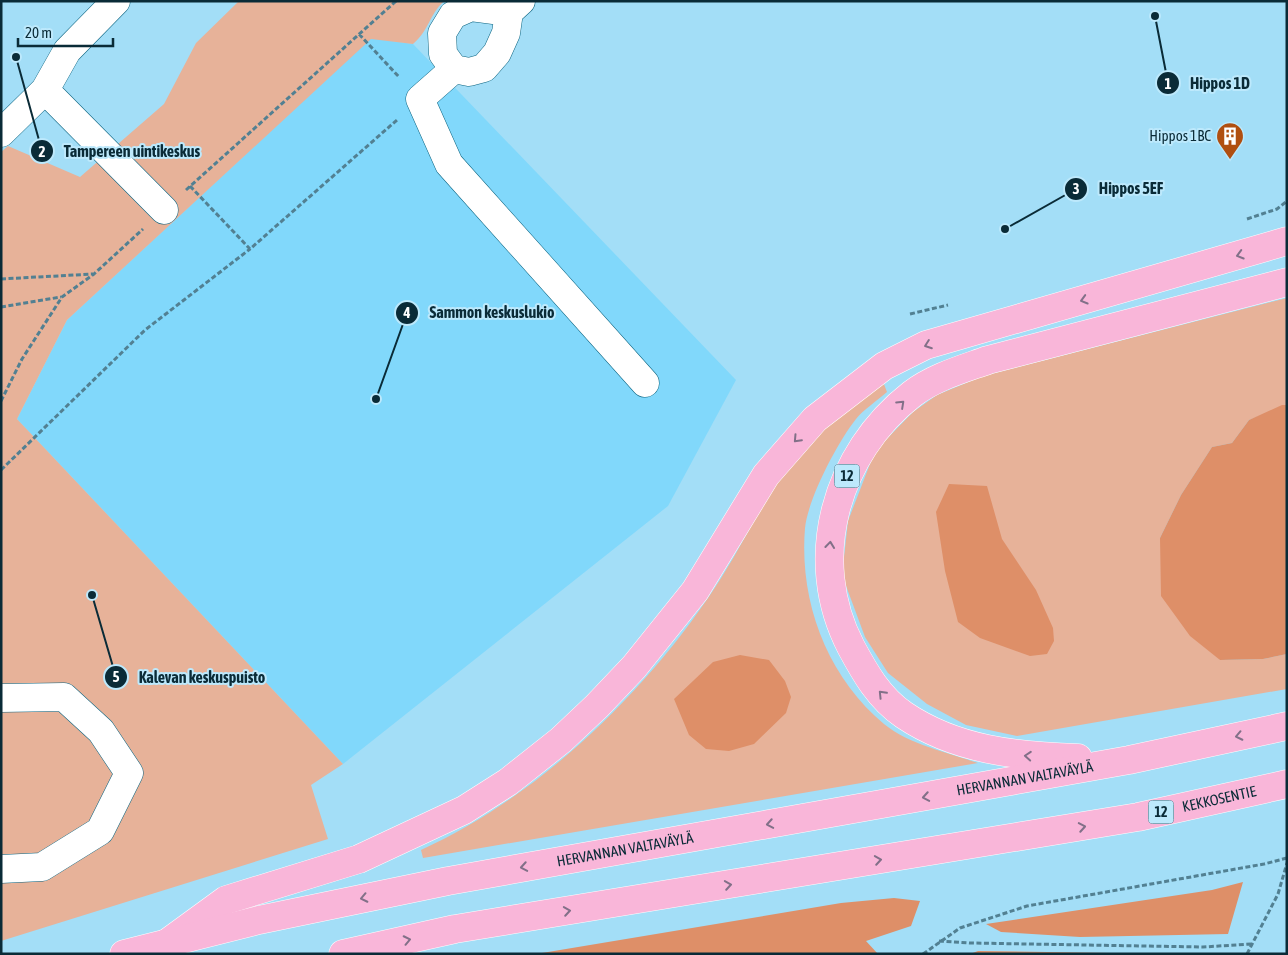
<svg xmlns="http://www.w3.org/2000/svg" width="1288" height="955" font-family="'Asap Condensed',sans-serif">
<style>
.built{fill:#81d8fb}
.green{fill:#e7b299}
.forest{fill:#de8f68}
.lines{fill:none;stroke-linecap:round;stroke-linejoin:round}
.minor-casing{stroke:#0b6481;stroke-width:29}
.highway-casing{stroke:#fff;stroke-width:29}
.path{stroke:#528092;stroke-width:3;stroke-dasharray:5 2.5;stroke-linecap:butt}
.minor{stroke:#fff;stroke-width:28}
.highway{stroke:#f9b6d9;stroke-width:28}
.oneway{stroke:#827088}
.labels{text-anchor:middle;stroke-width:4;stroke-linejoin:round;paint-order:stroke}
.shield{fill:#bde9fc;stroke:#406472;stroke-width:1}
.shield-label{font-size:14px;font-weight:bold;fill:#0a2b37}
.poi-label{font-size:15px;fill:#0a2b37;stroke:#bde9fc;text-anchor:end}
.street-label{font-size:15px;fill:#0a2b37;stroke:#bde9fc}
.leader{fill:none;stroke:#0a2b37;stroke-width:2}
.callout-dot{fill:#0a2b37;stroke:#bde9fc;stroke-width:2}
.mark-label{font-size:15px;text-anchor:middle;font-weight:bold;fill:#fff}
.callout-label{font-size:16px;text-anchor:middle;font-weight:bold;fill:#0a2b37;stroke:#bde9fc;stroke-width:4;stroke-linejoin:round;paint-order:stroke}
</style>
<rect width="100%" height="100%" fill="#a3def7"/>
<path class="built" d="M 371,38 L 413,44 L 736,380 L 668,506 L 343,764 L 17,419 L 67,320 Z"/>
<path class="green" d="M 239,1 L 444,1 C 429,15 430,29 413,44 L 371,39 L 67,320 L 17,419 L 343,764 L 311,785 L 328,839 L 1,941 L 1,152 L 8,146 L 80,177 L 164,104 L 196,43 Z
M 1287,298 L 1287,405 L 1249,420 L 1232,443 L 1212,447 L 1181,495 L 1160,538 L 1220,660 L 1263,659 L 1287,654 L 1287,689 L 1017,736 L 966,725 L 927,704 L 888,673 L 865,637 L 842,575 L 848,521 L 875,451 L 913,412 L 937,395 L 983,376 Z
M 882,379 L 887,392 C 877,401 864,409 856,419 C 837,443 808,499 805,528 C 799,602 827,676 884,724 C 908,744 949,753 978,763 L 423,858 L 421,850 C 538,797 646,693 716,586 C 741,548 760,506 786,469 C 812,433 848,406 882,379 Z"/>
<path class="forest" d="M 1282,405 L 1287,405 L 1287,654 L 1263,659 L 1220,660 L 1190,636 L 1161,596 L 1160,538 L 1181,495 L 1212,447 L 1232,443 L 1249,420 Z
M 949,484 L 987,486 L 1002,539 L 1036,590 L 1053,628 L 1054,641 L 1047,654 L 1030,656 L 980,638 L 958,622 L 945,571 L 936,512 Z
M 740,655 L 769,660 L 785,681 L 791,697 L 786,713 L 754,744 L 729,751 L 706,749 L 689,735 L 674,699 L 713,662 Z
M 1243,882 L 1228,934 L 1080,937 L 1001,932 L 986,924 L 1212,890 Z
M 894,898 L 920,901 L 911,926 L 866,941 L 878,954 L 536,954 L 841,903 Z
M 978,951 L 1110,953 L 970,954 Z"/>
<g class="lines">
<g class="minor-casing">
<path id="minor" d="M 509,12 L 471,7 L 453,15 L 442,33 L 443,54 L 454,69 L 469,72 L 484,68 L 497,53 L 506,33 L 509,12 L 521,1
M 454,69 L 420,99 L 449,164 L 645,383
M 45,90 L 164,210
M 1,133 L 45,90 L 67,51 L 116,1
M 1,698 L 64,697 L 101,731 L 129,773 L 100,831 L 42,867 L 1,869"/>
</g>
<g class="highway-casing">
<g id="highway">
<path d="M 1078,758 C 1016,756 956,750 904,715 C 879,698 865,673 851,647 C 805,559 836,453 912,394 C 934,377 963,369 988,360 L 1287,282"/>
<path d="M 167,943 L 226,900 L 359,859 L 464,810 L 508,782 L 561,740 L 597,706 L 634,667 L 695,591 L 766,475 L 815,419 L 884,366 L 926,345 L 1287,241"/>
<path id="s1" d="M 124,954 L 259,920 L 448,881 L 1129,760 L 1287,726"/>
<path id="s2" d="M 343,954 L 455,929 L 1138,817 L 1287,784"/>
</g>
</g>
<path class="path" d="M 359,34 L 399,77
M 190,186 L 250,249 L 397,120
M 186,190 L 396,1
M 1247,219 L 1277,209 L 1287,201
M 1,279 L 93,274
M 1,307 L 61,297
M 910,314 L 948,305
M 1,401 L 22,359 L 62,297 L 94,274 L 143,229
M 1,470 L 145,330 L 250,249
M 939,941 L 970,943 L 1203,947 L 1251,944
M 923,954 L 960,928 L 1027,906 L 1264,864 L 1287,858
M 1247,954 L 1278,894 L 1287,863"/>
<use href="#minor" class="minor"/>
<use href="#highway" class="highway"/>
</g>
<defs><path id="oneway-chevron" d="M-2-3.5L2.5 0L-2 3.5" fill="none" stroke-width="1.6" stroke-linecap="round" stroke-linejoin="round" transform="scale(1.25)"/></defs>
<g class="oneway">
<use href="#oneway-chevron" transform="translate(1240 255) rotate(164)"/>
<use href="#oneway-chevron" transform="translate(1084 300) rotate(164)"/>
<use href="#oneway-chevron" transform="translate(928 345) rotate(160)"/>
<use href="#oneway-chevron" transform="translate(901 404) rotate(-43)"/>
<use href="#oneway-chevron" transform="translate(797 439) rotate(133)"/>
<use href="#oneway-chevron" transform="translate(830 545) rotate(-84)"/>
<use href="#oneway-chevron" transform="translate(882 694) rotate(-134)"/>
<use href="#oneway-chevron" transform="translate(1239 736) rotate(168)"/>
<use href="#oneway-chevron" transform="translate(1028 756) rotate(-176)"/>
<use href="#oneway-chevron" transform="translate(926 797) rotate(170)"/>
<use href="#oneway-chevron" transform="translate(770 824) rotate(170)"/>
<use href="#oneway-chevron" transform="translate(1082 827) rotate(-10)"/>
<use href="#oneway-chevron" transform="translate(878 860) rotate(-9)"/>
<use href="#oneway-chevron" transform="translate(524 867) rotate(170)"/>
<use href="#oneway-chevron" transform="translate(728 885) rotate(-9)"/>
<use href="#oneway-chevron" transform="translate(364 898) rotate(168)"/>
<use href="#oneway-chevron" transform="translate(567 911) rotate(-9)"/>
<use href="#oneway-chevron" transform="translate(407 940) rotate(-12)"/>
</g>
<defs>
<g id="building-pin" transform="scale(1.4375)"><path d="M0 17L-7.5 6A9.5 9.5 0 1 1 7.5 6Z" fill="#b04f10" stroke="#bde9fc"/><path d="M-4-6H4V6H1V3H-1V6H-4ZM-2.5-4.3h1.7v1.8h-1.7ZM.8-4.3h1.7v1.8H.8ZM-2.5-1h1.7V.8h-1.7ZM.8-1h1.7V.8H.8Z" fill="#fff"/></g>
</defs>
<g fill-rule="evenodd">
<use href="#building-pin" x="1230" y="136"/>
</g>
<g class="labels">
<g class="shield">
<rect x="834.5" y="464.5" width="25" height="23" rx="4"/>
<rect x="1148.5" y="800.5" width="25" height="23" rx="4"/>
</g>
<g class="shield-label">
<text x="847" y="481">12</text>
<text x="1161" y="817">12</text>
</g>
<g class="poi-label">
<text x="1211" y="141">Hippos 1BC</text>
</g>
<g class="street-label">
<text dy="5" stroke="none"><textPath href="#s1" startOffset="918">HERVANNAN VALTAVÄYLÄ</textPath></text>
<text dy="5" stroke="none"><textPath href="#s2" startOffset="890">KEKKOSENTIE</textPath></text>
<text dy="5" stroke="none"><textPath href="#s1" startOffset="512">HERVANNAN VALTAVÄYLÄ</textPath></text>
</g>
</g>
<path class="leader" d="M1155 16L1168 83M16 57L42 151M1005 229L1076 189M376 399L407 313M92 595L116 677"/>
<g class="callout-dot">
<circle cx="1155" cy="16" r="5"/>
<circle cx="16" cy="57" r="5"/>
<circle cx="1005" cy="229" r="5"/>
<circle cx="376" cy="399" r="5"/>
<circle cx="92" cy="595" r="5"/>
<circle cx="1168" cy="83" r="12"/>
<circle cx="42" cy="151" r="12"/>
<circle cx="1076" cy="189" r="12"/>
<circle cx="407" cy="313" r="12"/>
<circle cx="116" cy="677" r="12"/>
</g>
<g class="mark-label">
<text x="1168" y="89">1</text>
<text x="42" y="157">2</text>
<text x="1076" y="194">3</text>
<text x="407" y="318">4</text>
<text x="116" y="682">5</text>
</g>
<g class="callout-label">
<text x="1220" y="89">Hippos 1D</text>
<text x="132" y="157">Tampereen uintikeskus</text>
<text x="1131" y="194">Hippos 5EF</text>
<text x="492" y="318">Sammon keskuslukio</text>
<text x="202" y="683">Kalevan keskuspuisto</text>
</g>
<rect width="1288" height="955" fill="none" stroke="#0a2b37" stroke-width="5"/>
<path d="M18 38v8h95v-8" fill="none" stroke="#0a2b37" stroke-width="2.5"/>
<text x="25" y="38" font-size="15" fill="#0a2b37" stroke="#bde9fc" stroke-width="4" paint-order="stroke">20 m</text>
</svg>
